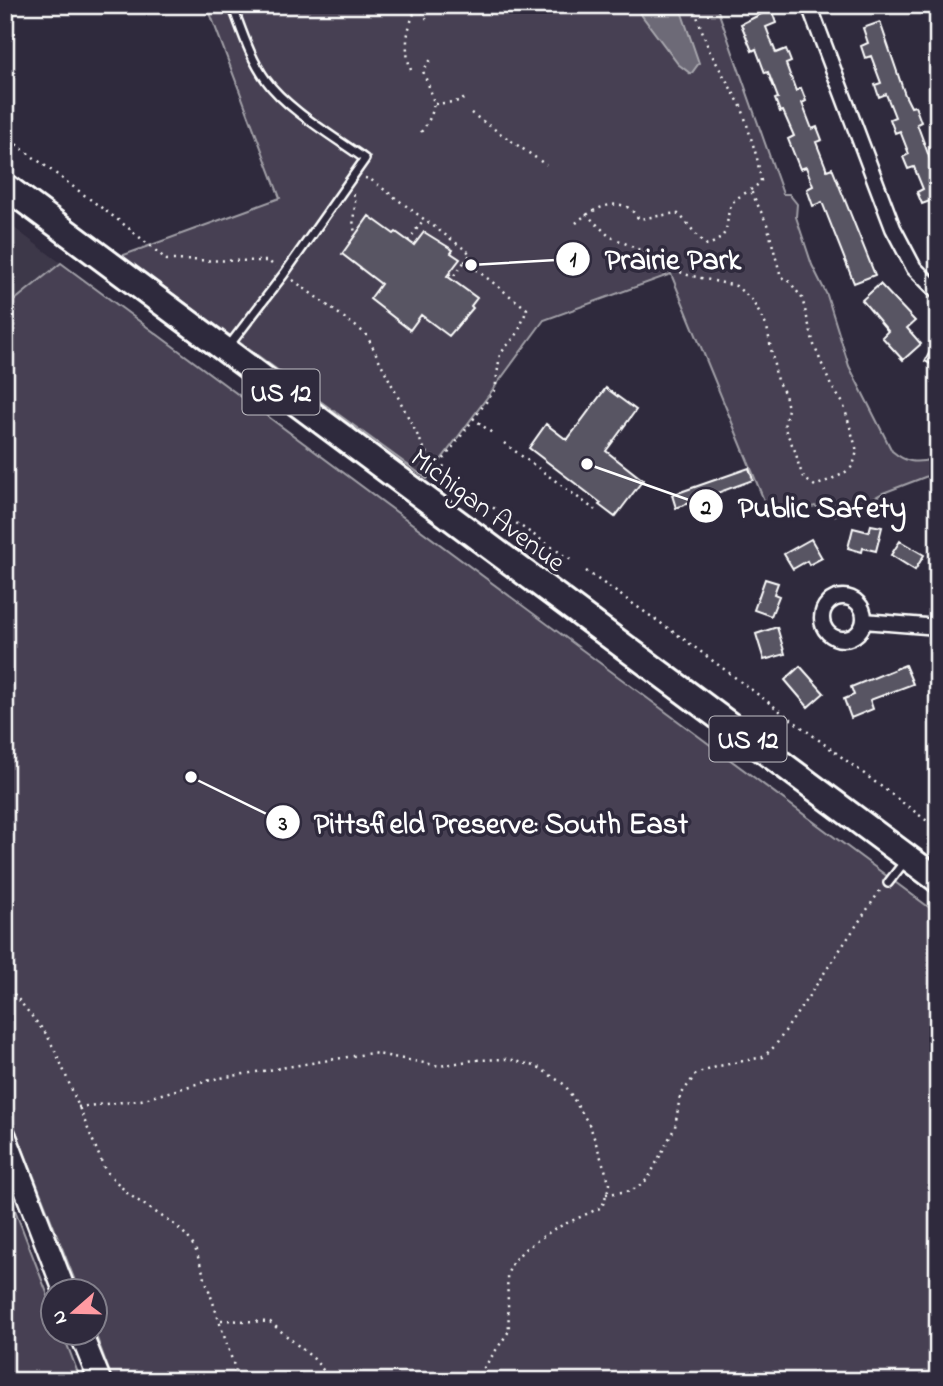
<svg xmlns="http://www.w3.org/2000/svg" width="943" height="1386" font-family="'Indie Flower',sans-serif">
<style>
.built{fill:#3c3749}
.green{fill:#464152;stroke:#a2a0a8;stroke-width:2}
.water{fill:#6d6a77;stroke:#a7a6ad;stroke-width:2}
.building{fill:#595564;stroke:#fff;stroke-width:2}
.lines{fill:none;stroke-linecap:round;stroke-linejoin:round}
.service-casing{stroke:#fff;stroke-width:12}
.minor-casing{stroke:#fff;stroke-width:19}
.secondary-casing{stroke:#fff;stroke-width:26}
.trunk-casing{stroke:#fff;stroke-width:30}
.path{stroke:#fff;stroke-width:2.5;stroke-dasharray:2 5;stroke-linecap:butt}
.service{stroke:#2f2a3d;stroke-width:7}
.minor{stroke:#2f2a3d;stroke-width:14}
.secondary{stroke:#2f2a3d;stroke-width:21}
.trunk{stroke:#2f2a3d;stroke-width:24}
.labels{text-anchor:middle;stroke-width:7;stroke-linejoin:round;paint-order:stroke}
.shield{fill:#2f2a3d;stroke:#c1bfc5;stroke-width:2}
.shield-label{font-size:26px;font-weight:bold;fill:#fff}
.street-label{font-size:28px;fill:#fff;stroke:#2f2a3d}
.leader{fill:none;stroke:#fff;stroke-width:2.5}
.callout-dot{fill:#fff;stroke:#2f2a3d;stroke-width:2.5}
.mark-label{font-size:21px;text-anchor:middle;font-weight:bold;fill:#111}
.callout-label{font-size:30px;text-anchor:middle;font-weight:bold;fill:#fff;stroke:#2f2a3d;stroke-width:7;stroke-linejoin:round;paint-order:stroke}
</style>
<rect width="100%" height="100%" fill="#2f2a3d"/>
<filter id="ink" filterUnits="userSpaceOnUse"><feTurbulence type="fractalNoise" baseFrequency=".0143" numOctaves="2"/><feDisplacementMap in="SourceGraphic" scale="14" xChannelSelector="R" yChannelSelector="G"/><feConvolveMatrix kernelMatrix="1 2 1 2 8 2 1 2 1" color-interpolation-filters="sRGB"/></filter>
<g filter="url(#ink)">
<path class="built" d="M 5,221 L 61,263 L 5,308 Z"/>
<path class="green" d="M 207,5 L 716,5 L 783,194 L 789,194 L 797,204 L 796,217 L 812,265 L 827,295 L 849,366 L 892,451 C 905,462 915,464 932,459 L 938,463 L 938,472 L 883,493 L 852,510 L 833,516 L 815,506 L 792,513 L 782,511 L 770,515 L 671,274 L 544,320 L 427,479 L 121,256 L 280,198 Z
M 61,263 L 938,914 L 938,1381 L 113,1381 L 95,1333 L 94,1292 L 79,1291 L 5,1103 L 5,308 Z
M 5,1184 L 52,1306 L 52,1334 L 63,1334 L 81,1381 L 5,1381 Z"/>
<path class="water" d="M 634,5 L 679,5 L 699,63 L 691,74 L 678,64 Z"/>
<path class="building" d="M 771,9 L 776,23 L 766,27 L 776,53 L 786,49 L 791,62 L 786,64 L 796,91 L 801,88 L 806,101 L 802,103 L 812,129 L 817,127 L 822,140 L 816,142 L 827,170 L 832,168 L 875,275 L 854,283 L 822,202 L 813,206 L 807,189 L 813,186 L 806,167 L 800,169 L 788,139 L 794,136 L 783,111 L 780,112 L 775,99 L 778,98 L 768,72 L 765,73 L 756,49 L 752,51 L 741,24 Z
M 880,22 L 905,95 L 911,107 L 915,106 L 921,122 L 917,124 L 933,167 L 938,165 L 938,198 L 922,204 L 917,192 L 923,189 L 914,167 L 908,169 L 903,157 L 909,154 L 900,131 L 895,133 L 890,119 L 895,117 L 886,94 L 879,97 L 875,85 L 881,83 L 871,56 L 865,58 L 861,46 L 868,43 L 863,28 Z
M 369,216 L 394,234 L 396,232 L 414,245 L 424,232 L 453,250 L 451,253 L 460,259 L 447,276 L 477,298 L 471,306 L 473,308 L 449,336 L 421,315 L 410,330 L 370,299 L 381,284 L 342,254 Z
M 880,284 L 915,321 L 907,328 L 921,344 L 903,360 L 882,337 L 888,331 L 862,300 Z
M 938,336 L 938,368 L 925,361 Z
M 606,388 L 636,410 L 606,451 L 643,480 L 615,517 L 599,505 L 601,503 L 529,448 L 546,424 L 567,440 Z
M 749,468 L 753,480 L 676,508 L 672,495 Z
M 871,525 L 882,527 L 876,551 L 863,548 L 862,552 L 848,548 L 853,528 L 869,532 Z
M 811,539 L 822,558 L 809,565 L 807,561 L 793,569 L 784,554 Z
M 900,541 L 924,555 L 915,570 L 891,555 Z
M 765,579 L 778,583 L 774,594 L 779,596 L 771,616 L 754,610 Z
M 777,627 L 785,654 L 764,660 L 756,634 Z
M 905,665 L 913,684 L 870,700 L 873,709 L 851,718 L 844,699 L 854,695 L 851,687 Z
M 800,666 L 824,693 L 808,707 L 785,680 Z"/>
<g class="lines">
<g class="service-casing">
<path id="service" d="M 228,347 L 284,274 L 365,159 C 336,138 286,109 266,80 C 250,58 242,31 232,5
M 888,883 L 905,861"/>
</g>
<g class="minor-casing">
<path id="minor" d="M 809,5 L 893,228 L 914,268 L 938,292
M822 618a21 21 0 1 1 42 0a21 21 0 1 1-42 0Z
M 864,621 L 938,627"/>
</g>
<g class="secondary-casing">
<path id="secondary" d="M 5,1136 L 65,1292
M 81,1334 L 100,1381"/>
</g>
<g class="trunk-casing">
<path id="trunk" d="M 5,186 L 938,880"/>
</g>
<path class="path" d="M 419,5 L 429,23
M 411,70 C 403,48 407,26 418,5
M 435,104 L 461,101 L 467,96
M 471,113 L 546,165
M 421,132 C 441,105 433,99 423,71 L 432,58
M 5,136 L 126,226 L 167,260 L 268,261 L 276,267
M 365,178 L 370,179 L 471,254 L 465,261 L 527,309 L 518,333 L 500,354 L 495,390 L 441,463
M 353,194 C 359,207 349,217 356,235
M 586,214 L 609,236 L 640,250 L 667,267 L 688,275 L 736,286 L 752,300 L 767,327 L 777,381 L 785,394 L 788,409 L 784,427 L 796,453 L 799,467 L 805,479 L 815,486 L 843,474 L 853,466 L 857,451 L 843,403 L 831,386 L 814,345 L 802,298 L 790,282 L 781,277 L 767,224 L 751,191
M 576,223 C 588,212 611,199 627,207 C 632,209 636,216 639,219 L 677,213 C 689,223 695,236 707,245 C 737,236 721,216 734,201 C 742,193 753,191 761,181 L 757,158 L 742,108 L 709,50 L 693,5
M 408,241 L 424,219
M 449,274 L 453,277 L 465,261
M 293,280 L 366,334 L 426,452 L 441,463 L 455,481
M 473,418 L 492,433
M 504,443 L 595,510
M 464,488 L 574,562
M 586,571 L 685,640 L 938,829
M 5,983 L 47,1035 L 59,1059 L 105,1170 L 128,1194 L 175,1225 L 187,1236 L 195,1248 L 239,1381
M 78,1107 L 141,1100 L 214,1079 L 372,1053 L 440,1066 L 474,1060 L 509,1059 L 538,1067 L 565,1085 L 590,1126 L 610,1184 L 602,1207 L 554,1229 L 525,1249 L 513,1261 L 507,1275 L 509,1331 L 475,1381
M 606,1194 L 631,1191 L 648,1179 L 675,1127 L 680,1096 L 696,1074 L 719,1066 L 763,1057 L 775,1046 L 881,889
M 221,1320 L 270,1322 L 314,1359 L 332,1381"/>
<use href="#service" class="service"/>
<use href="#minor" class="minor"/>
<use href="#secondary" class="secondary"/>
<use href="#trunk" class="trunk"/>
</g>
</g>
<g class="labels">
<g class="shield">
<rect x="242.5" y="369.5" width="77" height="45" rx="5"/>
<rect x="709.5" y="716.5" width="77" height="45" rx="5"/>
</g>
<g class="shield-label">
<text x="281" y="401">US 12</text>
<text x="748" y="748">US 12</text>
</g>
<g class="street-label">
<text transform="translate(489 509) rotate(37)" y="10">Michigan Avenue</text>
</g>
</g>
<path class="leader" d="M471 265L573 259M587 464L706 506M191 777L283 822"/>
<g class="callout-dot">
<circle cx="471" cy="265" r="7"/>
<circle cx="587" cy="464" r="7"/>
<circle cx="191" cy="777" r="7"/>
<circle cx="573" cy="259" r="18"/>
<circle cx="706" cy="506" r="18"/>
<circle cx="283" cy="822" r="18"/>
</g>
<g class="mark-label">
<text x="573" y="266">1</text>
<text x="706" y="514">2</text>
<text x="283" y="830">3</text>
</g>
<g class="callout-label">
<text x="673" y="269">Prairie Park</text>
<text x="822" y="517">Public Safety</text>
<text x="501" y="833">Pittsfield Preserve: South East</text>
</g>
<rect width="943" height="1386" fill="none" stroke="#2f2a3d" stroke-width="28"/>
<rect x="14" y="14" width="915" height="1358" fill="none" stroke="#fff" stroke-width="2.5" filter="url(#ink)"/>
<g transform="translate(74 1312) rotate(250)"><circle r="33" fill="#2f2a3d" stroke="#827f8b" stroke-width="2"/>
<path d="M0-5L12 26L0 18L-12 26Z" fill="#ff9aa2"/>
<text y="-10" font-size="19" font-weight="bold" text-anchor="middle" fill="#ffffff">N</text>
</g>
</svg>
